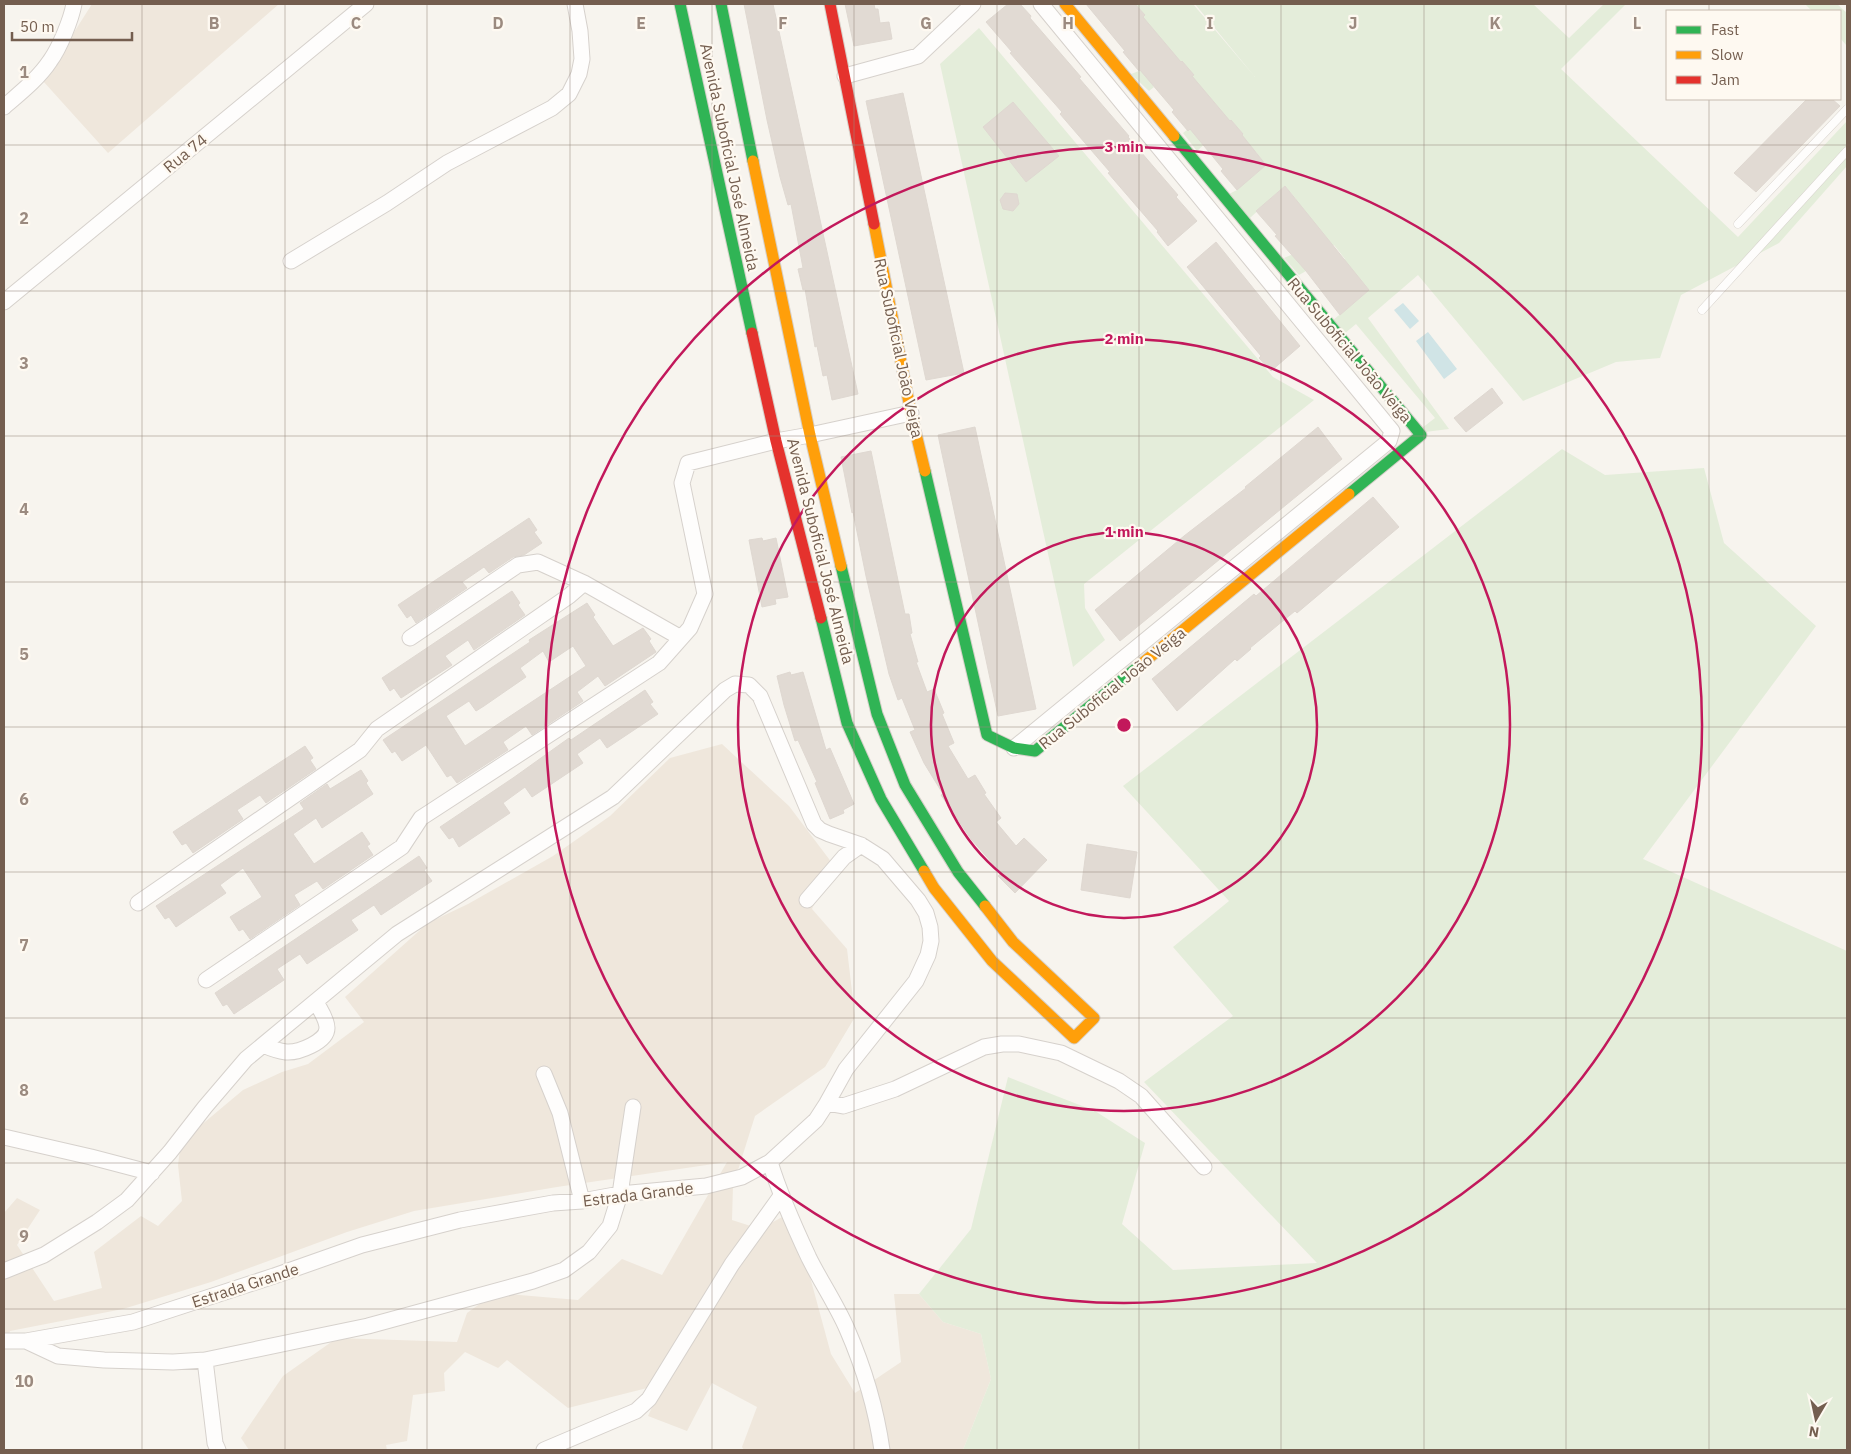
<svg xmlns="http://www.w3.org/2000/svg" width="1851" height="1454" font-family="'IBM Plex Sans',sans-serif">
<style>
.residential{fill:#efe7dc}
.green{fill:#e4edda}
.water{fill:#d0e4e6}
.building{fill:#e1dad3;stroke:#dfd8d1;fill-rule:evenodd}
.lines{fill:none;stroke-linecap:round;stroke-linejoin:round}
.lane-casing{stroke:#d6d1cc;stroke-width:9}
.street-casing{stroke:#d6d1cc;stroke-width:17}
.fast-casing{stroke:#d6d0c9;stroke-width:13}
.slow-casing{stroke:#d6d0c9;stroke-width:13}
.jam-casing{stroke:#d6d0c9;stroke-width:13}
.lane{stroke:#fefdfc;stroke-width:8}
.street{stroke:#fefdfc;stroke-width:15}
.fast{stroke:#30b455;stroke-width:11}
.slow{stroke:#ff9f0a;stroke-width:11}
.jam{stroke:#e5322d;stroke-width:11}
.grid{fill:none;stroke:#9b8a7f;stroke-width:1;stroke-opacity:0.55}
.ring{fill:none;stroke:#c2185b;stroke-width:2.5}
.labels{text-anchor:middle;stroke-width:4.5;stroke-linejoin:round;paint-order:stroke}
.street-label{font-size:16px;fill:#745e4f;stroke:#fef9f1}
.grid-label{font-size:16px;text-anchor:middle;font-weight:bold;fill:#9b8a7f;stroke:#fef9f1;stroke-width:4.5;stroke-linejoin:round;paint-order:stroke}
.centre{fill:#c2185b;stroke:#fef9f1;stroke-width:2.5}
.ring-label{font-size:15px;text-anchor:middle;font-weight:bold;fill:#c2185b;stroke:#fef9f1;stroke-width:4.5;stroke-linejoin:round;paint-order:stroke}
</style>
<rect width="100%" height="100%" fill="#f7f4ee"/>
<path class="residential" d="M 92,4 L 279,4 L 108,153 L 43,81 Z
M 722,744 L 789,806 L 832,863 L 812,909 L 847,949 L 855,1017 L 825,1067 L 755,1116 L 733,1186 L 732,1220 L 760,1229 L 784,1216 L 797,1229 L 831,1354 L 855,1393 L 901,1362 L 894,1294 L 919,1294 L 943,1322 L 981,1334 L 991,1379 L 963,1450 L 744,1450 L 742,1447 L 757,1407 L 712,1383 L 687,1431 L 648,1416 L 663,1384 L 568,1408 L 507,1360 L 498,1368 L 465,1352 L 444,1373 L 445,1391 L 413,1395 L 407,1441 L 386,1445 L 387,1450 L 249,1450 L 241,1438 L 283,1376 L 337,1338 L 457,1342 L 467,1313 L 495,1293 L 578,1300 L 622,1259 L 662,1275 L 727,1162 L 557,1187 L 414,1211 L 347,1232 L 211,1282 L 123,1309 L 10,1331 L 4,1352 L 4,1213 L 17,1198 L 40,1210 L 17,1245 L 54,1301 L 102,1288 L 94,1252 L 141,1216 L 158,1226 L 182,1201 L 178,1165 L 181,1142 L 243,1090 L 282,1072 L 308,1064 L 364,1022 L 345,997 L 428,923 L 468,904 L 553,856 L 610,816 L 670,758 Z"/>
<path class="green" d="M 1135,4 L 1193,4 L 1255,77 L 1195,4 L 1533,4 L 1569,38 L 1604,4 L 1626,4 L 1561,69 L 1738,237 L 1847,121 L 1847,166 L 1779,243 L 1681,295 L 1660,358 L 1616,362 L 1523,401 L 1418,275 L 1368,318 L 1449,429 L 1425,432 L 1422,428 L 1435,418 L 1356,324 L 1344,334 L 1332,321 L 1369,290 L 1358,277 L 1337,265 L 1345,259 L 1334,245 L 1305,270 L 1306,271 L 1299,275 L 1284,258 L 1291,255 L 1301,247 L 1296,199 L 1285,186 L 1270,199 L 1275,205 L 1265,204 L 1250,218 L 1229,194 L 1237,190 L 1248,172 L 1252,177 L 1266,165 L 1256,152 L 1236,142 L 1243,134 L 1231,120 L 1197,151 L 1183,133 L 1217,106 L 1206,93 L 1200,98 L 1186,81 L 1193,75 L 1182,61 L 1153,86 L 1154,87 L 1149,91 L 1131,74 L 1139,71 L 1168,47 L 1157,34 L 1151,39 L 1137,22 L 1145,15 Z
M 1805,4 L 1837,4 L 1847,13 L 1847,46 L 1840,38 L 1840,11 L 1812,11 Z
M 979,28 L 1273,377 L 1314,400 L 1084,584 L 1085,608 L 1105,640 L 1073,667 L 940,64 Z
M 1562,449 L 1605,475 L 1704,468 L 1724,543 L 1816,626 L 1643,859 L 1847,951 L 1847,1450 L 963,1450 L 991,1379 L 981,1334 L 943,1322 L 919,1294 L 971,1229 L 1008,1077 L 1095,1111 L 1145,1143 L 1122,1224 L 1173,1270 L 1317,1263 L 1144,1082 L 1233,1016 L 1173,947 L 1229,901 L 1123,786 Z"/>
<path class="water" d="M 1403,303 L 1419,321 L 1410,329 L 1394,310 Z
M 1428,332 L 1457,369 L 1444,379 L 1416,341 Z"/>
<path class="building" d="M 744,4 L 773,4 L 858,394 L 832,400 L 827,375 L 823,376 L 817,346 L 815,347 L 805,289 L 803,290 L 798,269 L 803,268 L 791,204 L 788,205 L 780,177 L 767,120 Z
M 845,4 L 874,4 L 875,9 L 878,9 L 880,23 L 889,22 L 892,39 L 854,46 Z
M 1008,4 L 1020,4 L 1031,16 L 1030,18 L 1081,77 L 1079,78 L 1129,136 L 1128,137 L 1178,195 L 1176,197 L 1197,221 L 1168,246 L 1157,232 L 1158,231 L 1108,173 L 1110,172 L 1060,114 L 1062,112 L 1010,53 L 1012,52 L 986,22 Z
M 1086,4 L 1135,4 L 1145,15 L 1143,17 L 1181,62 L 1182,61 L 1194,75 L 1192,76 L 1230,121 L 1231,120 L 1243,134 L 1242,135 L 1266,165 L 1237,190 L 1221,171 L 1223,169 L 1190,129 L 1188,131 L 1172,112 L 1174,110 L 1140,70 L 1139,71 L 1123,52 L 1125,51 Z
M 903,93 L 964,373 L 926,380 L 866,101 Z
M 1807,99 L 1832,99 L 1840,106 L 1756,192 L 1734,173 Z
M 1013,102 L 1059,156 L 1026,182 L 983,127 Z
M 1285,186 L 1369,290 L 1340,315 L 1306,271 L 1275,236 L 1277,235 L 1256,211 Z
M 1005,193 L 1017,194 L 1019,204 L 1013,211 L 1003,209 L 1000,200 Z
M 1216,242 L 1300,346 L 1271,371 L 1259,358 L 1261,356 L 1187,267 Z
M 1492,388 L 1503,403 L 1466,432 L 1454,418 Z
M 975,427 L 1036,709 L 998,716 L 938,435 Z
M 1318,427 L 1342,459 L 1120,641 L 1095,610 L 1184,536 L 1246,488 L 1245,487 Z
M 871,451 L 905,614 L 909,614 L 912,633 L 910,634 L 918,662 L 916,662 L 927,692 L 934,689 L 944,713 L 942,714 L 954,743 L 948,746 L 968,779 L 975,775 L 986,793 L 984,794 L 1001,818 L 996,822 L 1016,846 L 1024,838 L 1047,860 L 1015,893 L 998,876 L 1001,873 L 971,839 L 941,795 L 943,794 L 924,763 L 910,732 L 915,730 L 902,698 L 898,700 L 889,674 L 866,576 L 853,512 L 852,513 L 841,457 Z
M 1373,497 L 1399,527 L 1297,613 L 1295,611 L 1250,648 L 1251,649 L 1237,661 L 1235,659 L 1177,711 L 1152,679 L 1254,594 L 1256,596 Z
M 529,518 L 537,530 L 534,532 L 542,543 L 524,555 L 513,557 L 489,573 L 484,567 L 462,582 L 467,588 L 416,623 L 411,615 L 407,618 L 398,605 Z
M 762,538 L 763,541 L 776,538 L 788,597 L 775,599 L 776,604 L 762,607 L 749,540 Z
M 512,591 L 520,603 L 518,605 L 525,615 L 474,650 L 468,640 L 445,656 L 452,665 L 401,698 L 394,688 L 390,691 L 382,678 Z
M 587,603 L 595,615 L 593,617 L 613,646 L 643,628 L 651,639 L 649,641 L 656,652 L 605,686 L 598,676 L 577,692 L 583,701 L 532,735 L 526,726 L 503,742 L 508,750 L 457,783 L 451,775 L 447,777 L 426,745 L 402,761 L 395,751 L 392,753 L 383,740 L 530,642 L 529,640 ZM 573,646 L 586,666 L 465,746 L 446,716 L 469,701 L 476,711 L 484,706 L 526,677 L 520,668 L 543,651 L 549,662 Z
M 790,672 L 791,675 L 803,672 L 826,750 L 830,748 L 854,804 L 843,810 L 844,813 L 830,819 L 815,783 L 817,782 L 798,740 L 795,741 L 784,705 L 777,676 Z
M 645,690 L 653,702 L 650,704 L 658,714 L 607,748 L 600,738 L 577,754 L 583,763 L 532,797 L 525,787 L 503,803 L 510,813 L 459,847 L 453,837 L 449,839 L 440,827 L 513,778 L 569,738 L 571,740 Z
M 305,746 L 313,758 L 310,760 L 316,769 L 266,803 L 260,795 L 237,810 L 243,819 L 193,853 L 186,843 L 182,845 L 173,832 Z
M 361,770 L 368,781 L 366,783 L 373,794 L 322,828 L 316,818 L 293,834 L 314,864 L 362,832 L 370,844 L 367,846 L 373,855 L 323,889 L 317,881 L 294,895 L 300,905 L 250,939 L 243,929 L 239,931 L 230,917 L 262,897 L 243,868 L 220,885 L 226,893 L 176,927 L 169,917 L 165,919 L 156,906 L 304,809 L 300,803 L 327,784 L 330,789 Z
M 1087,844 L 1137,852 L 1130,898 L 1081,890 Z
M 419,856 L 427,868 L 424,870 L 432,881 L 381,915 L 374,905 L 351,920 L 358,930 L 307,964 L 300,954 L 277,969 L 284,980 L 234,1014 L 227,1004 L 223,1006 L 215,993 Z"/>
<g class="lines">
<g class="lane-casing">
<path id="lane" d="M 1738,224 L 1847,109
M 1702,310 L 1847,151"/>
</g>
<g class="street-casing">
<path id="street" d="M 845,76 L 918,56 L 973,4
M 4,107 C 20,93 38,79 50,61 C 60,47 71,20 74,4
M 291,261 L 387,203 L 447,163 L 552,108 L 569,94 L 579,74 L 582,59 L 580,31 L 575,4
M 4,302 L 366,4
M 410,638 L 518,565 L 538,562 L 584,583 L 681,638
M 1014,748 L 1389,441 L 1392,431 L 1041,4
M 807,900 L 844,857 L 861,845
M 138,903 L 360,750 L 377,729 L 569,596 L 584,583
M 206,980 L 402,847 L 421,818 L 659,663 L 690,628 L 705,594 L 682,483 L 688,463 L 776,441 L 810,435 L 911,413
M 263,1045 C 270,1048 278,1051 286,1052 C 298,1053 327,1042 327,1028 C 327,1019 320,1010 316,1002
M 544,1074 L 560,1113 L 582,1201
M 4,1137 L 91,1157 L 152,1173
M 770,1162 C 780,1195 794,1226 809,1258 C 821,1282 836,1304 847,1329 C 864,1368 876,1408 882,1450
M 4,1271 L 44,1255 L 97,1222 L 127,1200 L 170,1152 L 205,1107 L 246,1059 L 397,934 L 613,797 L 725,690 L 735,684 L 749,685 L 760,696 L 814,824 L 820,830 L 829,834 L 861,845 L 883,859 L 918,900 L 926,913 L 930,927 L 931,941 L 928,955 L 916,981 L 846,1069 L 827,1103
M 4,1341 L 26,1341 L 133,1322 L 274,1276 L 362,1245 L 460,1220 L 553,1203 L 582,1201 L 620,1194 L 706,1186 L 742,1177 L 770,1162 L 816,1120 L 827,1103 L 843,1106 L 895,1089 L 984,1047 L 1002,1044 L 1019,1044 L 1061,1053 L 1119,1081 L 1141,1096 L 1204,1167
M 26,1341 L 58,1356 L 104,1360 L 173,1362 L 205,1360 L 368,1326 L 533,1281 L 564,1270 L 589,1252 L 610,1226 L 620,1194 L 633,1107
M 205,1360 L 215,1443 L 218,1450
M 544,1450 L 636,1411 L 649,1399 L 732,1264 L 781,1196"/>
</g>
<g class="fast-casing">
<path id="fast" d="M 680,4 L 752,333
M 721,4 L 753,161
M 1174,136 L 1421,435 L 1349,494
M 925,471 L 987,735 L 1014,748 L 1035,751 L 1139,666
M 841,566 L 877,714 L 905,785 L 958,872 L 985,906
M 821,618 L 847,723 L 881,799 L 924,871"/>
</g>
<g class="slow-casing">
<path id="slow" d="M 1065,4 L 1174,136
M 753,161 L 810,435 L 841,566
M 874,224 L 911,413 L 925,471
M 1139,666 L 1349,494
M 924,871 L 934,888 L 992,961 L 1074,1038 L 1094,1018 L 1013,942 L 985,906"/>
</g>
<g class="jam-casing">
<path id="jam" d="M 830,4 L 874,224
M 752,333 L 776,441 L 821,618"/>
</g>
<use href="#lane" class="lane"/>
<use href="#street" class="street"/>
<use href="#fast" class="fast"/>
<use href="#slow" class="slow"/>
<use href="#jam" class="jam"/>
</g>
<path class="grid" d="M 142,4 L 142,1450M 285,4 L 285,1450M 427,4 L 427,1450M 570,4 L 570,1450M 712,4 L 712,1450M 854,4 L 854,1450M 997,4 L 997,1450M 1139,4 L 1139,1450M 1281,4 L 1281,1450M 1424,4 L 1424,1450M 1566,4 L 1566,1450M 1709,4 L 1709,11M 1709,99 L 1709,1450M 4,145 L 1847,145M 4,291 L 1847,291M 4,436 L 1847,436M 4,582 L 1847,582M 4,727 L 1847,727M 4,872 L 1847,872M 4,1018 L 1847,1018M 4,1163 L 1847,1163M 4,1309 L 1847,1309"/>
<g class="ring">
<circle cx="1124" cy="725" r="193"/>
<circle cx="1124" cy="725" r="386"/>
<circle cx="1124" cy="725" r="578"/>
</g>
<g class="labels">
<g class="street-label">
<text transform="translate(185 153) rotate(-39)" y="6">Rua 74</text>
<text transform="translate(730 157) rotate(78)" y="6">Avenida Suboficial José Almeida</text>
<text transform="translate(899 348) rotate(78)" y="6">Rua Suboficial João Veiga</text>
<text transform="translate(1350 350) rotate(50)" y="6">Rua Suboficial João Veiga</text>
<text transform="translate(821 551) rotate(76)" y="6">Avenida Suboficial José Almeida</text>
<text transform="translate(1112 688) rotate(-39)" y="6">Rua Suboficial João Veiga</text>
<text transform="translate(638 1194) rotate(-7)" y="6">Estrada Grande</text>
<text transform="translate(245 1285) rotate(-18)" y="6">Estrada Grande</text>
</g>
</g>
<g class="grid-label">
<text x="214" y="29">B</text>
<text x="356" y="29">C</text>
<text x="498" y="29">D</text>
<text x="641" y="29">E</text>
<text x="783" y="29">F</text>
<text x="926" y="29">G</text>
<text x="1068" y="29">H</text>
<text x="1210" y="29">I</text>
<text x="1353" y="29">J</text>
<text x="1495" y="29">K</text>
<text x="1637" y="29">L</text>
<text x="24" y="78">1</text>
<text x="24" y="224">2</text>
<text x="24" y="369">3</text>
<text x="24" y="515">4</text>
<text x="24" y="660">5</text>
<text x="24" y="805">6</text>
<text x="24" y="951">7</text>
<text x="24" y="1096">8</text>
<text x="24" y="1242">9</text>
<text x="24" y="1387">10</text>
</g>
<circle cx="1124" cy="725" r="8" class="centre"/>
<g class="ring-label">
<text x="1124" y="152">3 min</text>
<text x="1124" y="344">2 min</text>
<text x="1124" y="537">1 min</text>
</g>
<rect width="1851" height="1454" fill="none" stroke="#745e4f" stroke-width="10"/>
<rect x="1666" y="10" width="175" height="90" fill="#fef9f1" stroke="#c7bbb0"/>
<rect x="1676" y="26" width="25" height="8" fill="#30b455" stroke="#c7bbb0"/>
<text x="1711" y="35" font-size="15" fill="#745e4f">Fast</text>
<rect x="1676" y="51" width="25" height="8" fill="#ff9f0a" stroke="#c7bbb0"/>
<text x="1711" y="60" font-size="15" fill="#745e4f">Slow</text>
<rect x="1676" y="76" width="25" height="8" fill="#e5322d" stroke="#c7bbb0"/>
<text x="1711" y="85" font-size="15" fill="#745e4f">Jam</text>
<g transform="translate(1816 1419) rotate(189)" stroke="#fef9f1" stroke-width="4" paint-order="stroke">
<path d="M0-4L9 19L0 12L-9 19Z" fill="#745e4f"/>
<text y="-8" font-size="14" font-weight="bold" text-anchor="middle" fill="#745e4f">N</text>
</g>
<path d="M12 32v8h120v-8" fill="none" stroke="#745e4f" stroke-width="2.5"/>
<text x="20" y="32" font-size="15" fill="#745e4f" stroke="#fef9f1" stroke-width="4" paint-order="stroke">50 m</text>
</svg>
